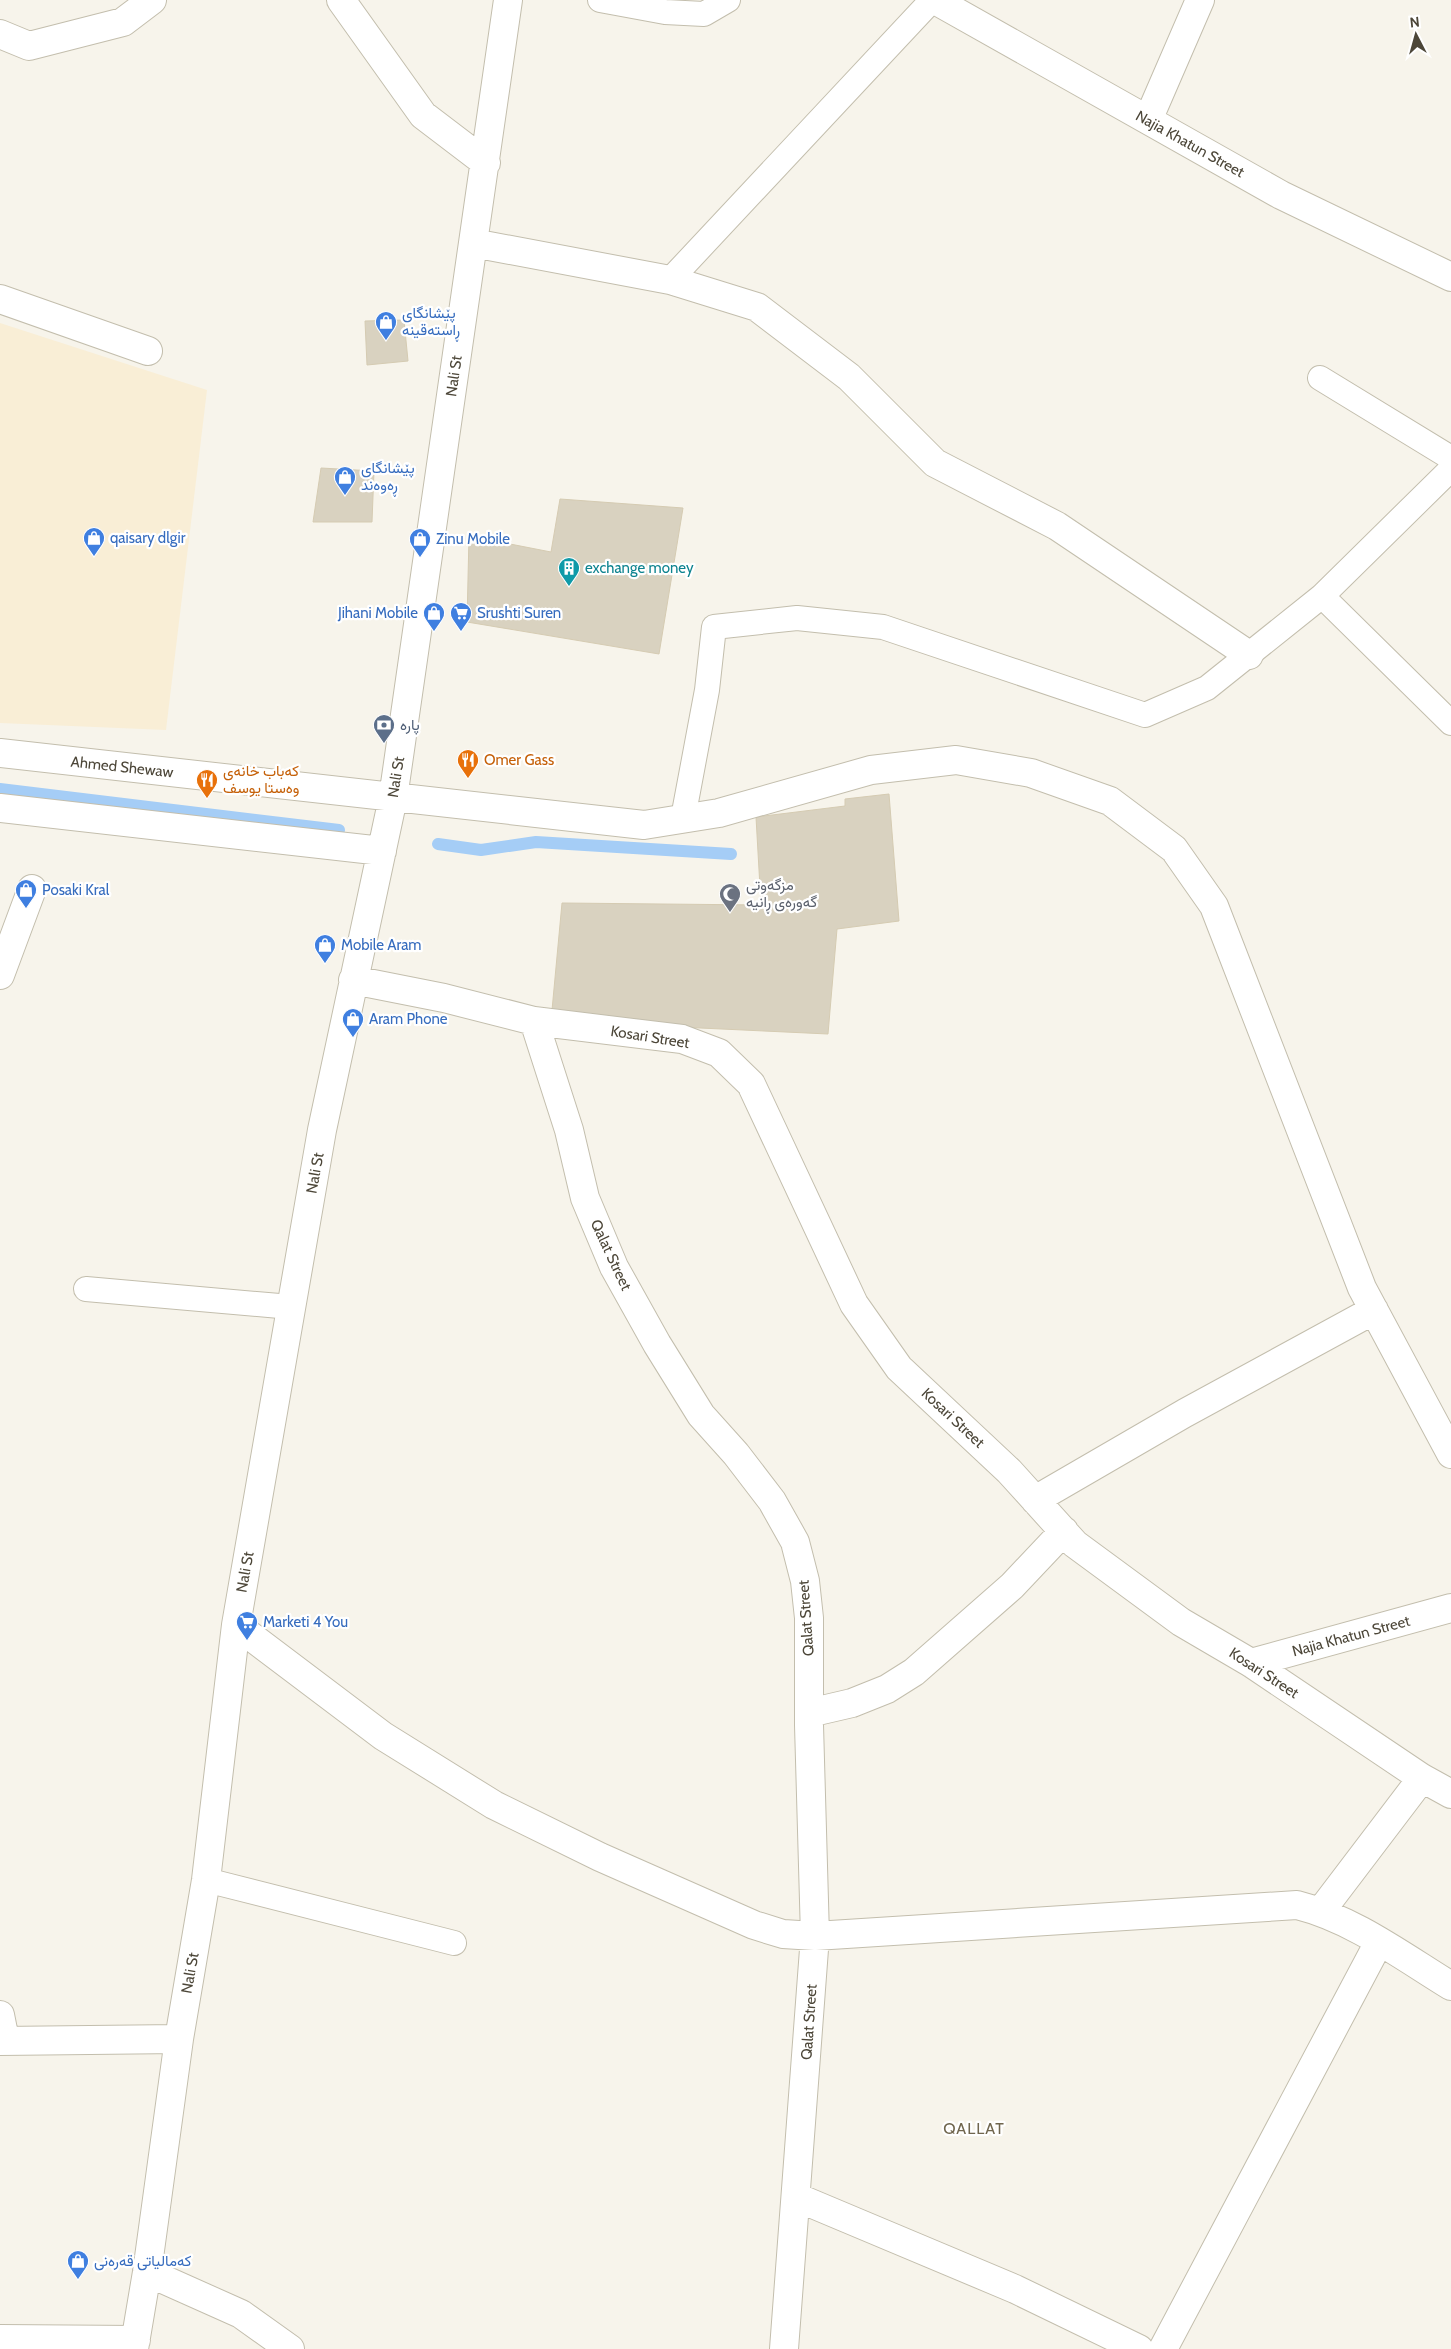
<svg xmlns="http://www.w3.org/2000/svg" width="1451" height="2349" font-family="Cabin,Vazirmatn,sans-serif">
<style>
.commercial{fill:#f9eed6}
.lines{fill:none;stroke-linecap:round;stroke-linejoin:round}
.stream{stroke:#a5cdf6;stroke-width:12}
.building{fill:#d9d2c0;stroke:#d5cbb2}
.service-casing{stroke:#c3bead;stroke-width:26}
.minor-casing{stroke:#c3bead;stroke-width:30}
.service{stroke:#fff;stroke-width:24}
.minor{stroke:#fff;stroke-width:28}
.labels{text-anchor:middle;stroke-width:4.5;stroke-linejoin:round;paint-order:stroke}
.street-label{font-size:15px;fill:#4c4638;stroke:#fff}
.shop-label{font-size:15px;fill:#366cbe;stroke:#fff;text-anchor:start}
.culture-label{font-size:15px;fill:#0d838f;stroke:#fff;text-anchor:start}
.service-label{font-size:15px;fill:#4e5e75;stroke:#fff;text-anchor:start}
.food-label{font-size:15px;fill:#c56008;stroke:#fff;text-anchor:start}
.worship-label{font-size:15px;fill:#5b616d;stroke:#fff;text-anchor:start}
.neighbourhood-label{font-size:16px;letter-spacing:1px;fill:#70664e;stroke:#fff}
</style>
<rect width="100%" height="100%" fill="#f7f4eb"/>
<path class="commercial" d="M 0,323 L 207,390 L 166,730 L 0,723 Z"/>
<g class="lines">
<path class="stream" d="M 0,789 L 339,830
M 438,844 L 481,850 L 536,842 L 731,854"/>
</g>
<path class="building" d="M 404,320 L 408,361 L 367,365 L 365,321 Z
M 321,468 L 374,471 L 372,522 L 313,522 Z
M 560,499 L 683,508 L 659,654 L 467,622 L 469,536 L 551,552 Z
M 889,794 L 899,921 L 837,929 L 828,1034 L 551,1021 L 562,903 L 761,905 L 756,817 L 845,806 L 845,799 Z"/>
<g class="lines">
<g class="service-casing">
<path id="service" d="M 600,0 L 665,12 L 704,14 L 728,0
M 670,280 L 932,0
M 1320,378 L 1451,458
M 1322,596 L 1451,469
M 683,818 L 707,690 L 714,627 L 797,618 L 883,627 L 1145,715 L 1207,688 L 1322,596 L 1451,723
M 86,1289 L 291,1307
M 206,1880 L 454,1943"/>
</g>
<g class="minor-casing">
<path id="minor" d="M 341,0 L 423,115 L 486,163
M 935,0 L 1281,195 L 1451,277
M 0,34 L 29,46 L 123,22 L 152,0
M 1148,120 L 1200,0
M 473,243 L 670,280 L 757,307 L 849,377 L 935,463 L 1057,526 L 1249,655
M 0,299 L 148,351
M 0,753 L 644,825 L 719,813 L 871,770 L 956,760 L 1031,773 L 1110,801 L 1174,849 L 1214,906 L 1362,1288 L 1451,1454
M 0,808 L 382,851
M 0,975 L 32,889
M 353,980 L 444,998 L 534,1021 L 569,1130 L 585,1198 L 614,1267 L 657,1344 L 701,1415 L 736,1454 L 772,1501 L 795,1542 L 805,1581 L 809,1618 L 809,1725 L 815,1936 L 784,2349
M 534,1021 L 682,1039 L 719,1053 L 751,1084 L 854,1304 L 899,1368 L 1009,1471 L 1075,1544 L 1181,1622 L 1251,1663 L 1422,1778 L 1451,1794
M 1035,1500 L 1185,1413 L 1374,1310
M 236,1625 L 383,1736 L 494,1805 L 600,1857 L 754,1925 L 783,1934 L 815,1936 L 1297,1905 C 1353,1919 1402,1956 1451,1986
M 1251,1663 L 1451,1608
M 809,1713 L 852,1703 L 887,1689 L 914,1672 L 1012,1586 L 1064,1531
M 1321,1911 L 1422,1778
M 0,2015 L 5,2040
M 0,2041 L 179,2039
M 796,2197 L 1015,2289 L 1139,2349
M 147,2272 L 241,2314 L 290,2349
M 0,2339 L 136,2340
M 134,2349 L 147,2272 L 179,2039 L 206,1880 L 236,1625 L 322,1130 L 393,798 L 508,0
M 1163,2349 L 1379,1942"/>
</g>
<use href="#service" class="service"/>
<use href="#minor" class="minor"/>
</g>
<defs>
<g id="shop-pin" transform="scale(1.125)"><path d="M0 17L-7.5 6A9.5 9.5 0 1 1 7.5 6Z" fill="#3f7fe0" stroke="#fff"/><path d="M-5-2.5h2.3a2.7 3.5 0 0 1 5.4 0H5L5.5 6h-11ZM-1.5-2.5h3a1.5 2.3 0 0 0-3 0Z" fill="#fff"/></g>
<g id="building-pin" transform="scale(1.125)"><path d="M0 17L-7.5 6A9.5 9.5 0 1 1 7.5 6Z" fill="#0f9aa8" stroke="#fff"/><path d="M-4-6H4V6H1V3H-1V6H-4ZM-2.5-4.3h1.7v1.8h-1.7ZM.8-4.3h1.7v1.8H.8ZM-2.5-1h1.7V.8h-1.7ZM.8-1h1.7V.8H.8Z" fill="#fff"/></g>
<g id="supermarket-pin" transform="scale(1.125)"><path d="M0 17L-7.5 6A9.5 9.5 0 1 1 7.5 6Z" fill="#3f7fe0" stroke="#fff"/><path d="M-6-5.5h2.5l.6 2H6L4.5 2H-2.5L-4.4-4H-6ZM-1.5 3.2a1.3 1.3 0 1 0 .1 0ZM3 3.2a1.3 1.3 0 1 0 .1 0Z" fill="#fff"/></g>
<g id="bank-pin" transform="scale(1.125)"><path d="M0 17L-7.5 6A9.5 9.5 0 1 1 7.5 6Z" fill="#5c6f8a" stroke="#fff"/><path d="M-6-4H6V4H-6ZM0-2.3a2.3 2.3 0 1 0 0 4.6a2.3 2.3 0 1 0 0-4.6Z" fill="#fff"/></g>
<g id="restaurant-pin" transform="scale(1.125)"><path d="M0 17L-7.5 6A9.5 9.5 0 1 1 7.5 6Z" fill="#e8710a" stroke="#fff"/><path d="M-5-6h1v4h1v-4h1v4h1v-4h1v5L-1.5 .5V6h-2V.5L-5-1ZM5-6V6H3V1.5H1.5Q1.5-4 5-6Z" fill="#fff"/></g>
<g id="mosque-pin" transform="scale(1.125)"><path d="M0 17L-7.5 6A9.5 9.5 0 1 1 7.5 6Z" fill="#6b7280" stroke="#fff"/><path d="M3.5-4.9A6 6 0 1 0 3.5 4.9A5 5 0 1 1 3.5-4.9Z" fill="#fff"/></g>
</defs>
<g fill-rule="evenodd">
<use href="#shop-pin" x="386" y="322"/>
<use href="#shop-pin" x="345" y="477"/>
<use href="#shop-pin" x="94" y="538"/>
<use href="#shop-pin" x="420" y="539"/>
<use href="#building-pin" x="569" y="568"/>
<use href="#shop-pin" x="434" y="613"/>
<use href="#supermarket-pin" x="461" y="613"/>
<use href="#bank-pin" x="384" y="725"/>
<use href="#restaurant-pin" x="468" y="760"/>
<use href="#restaurant-pin" x="207" y="780"/>
<use href="#shop-pin" x="26" y="890"/>
<use href="#mosque-pin" x="730" y="894"/>
<use href="#shop-pin" x="325" y="945"/>
<use href="#shop-pin" x="353" y="1019"/>
<use href="#supermarket-pin" x="247" y="1622"/>
<use href="#shop-pin" x="78" y="2261"/>
</g>
<g class="labels">
<g class="street-label">
<text transform="translate(1190 144) rotate(29)" y="5">Najia Khatun Street</text>
<text transform="translate(454 376) rotate(-82)" y="5">Nali St</text>
<text transform="translate(122 767) rotate(6)" y="5">Ahmed Shewaw</text>
<text transform="translate(396 777) rotate(-81)" y="5">Nali St</text>
<text transform="translate(650 1037) rotate(9)" y="5">Kosari Street</text>
<text transform="translate(315 1173) rotate(-80)" y="5">Nali St</text>
<text transform="translate(611 1255) rotate(65)" y="5">Qalat Street</text>
<text transform="translate(953 1418) rotate(43)" y="5">Kosari Street</text>
<text transform="translate(245 1572) rotate(-80)" y="5">Nali St</text>
<text transform="translate(806 1618) rotate(-94)" y="5">Qalat Street</text>
<text transform="translate(1351 1636) rotate(-15)" y="5">Najia Khatun Street</text>
<text transform="translate(1264 1673) rotate(33)" y="5">Kosari Street</text>
<text transform="translate(190 1973) rotate(-80)" y="5">Nali St</text>
<text transform="translate(809 2022) rotate(-86)" y="5">Qalat Street</text>
</g>
<g class="shop-label">
<text x="402" y="318">پێشانگای<tspan x="402" dy="17">ڕاسته‌قینه‌</tspan></text>
<text x="361" y="473">پێشانگای<tspan x="361" dy="17">ڕه‌وه‌ند</tspan></text>
<text x="110" y="543">qaisary dlgir</text>
<text x="436" y="544">Zinu Mobile</text>
<text x="418" y="618" text-anchor="end">Jihani Mobile</text>
<text x="477" y="618">Srushti Suren</text>
<text x="42" y="895">Posaki Kral</text>
<text x="341" y="950">Mobile Aram</text>
<text x="369" y="1024">Aram Phone</text>
<text x="263" y="1627">Marketi 4 You</text>
<text x="94" y="2266">کەمالیاتی قەرەنی</text>
</g>
<g class="culture-label">
<text x="585" y="573">exchange money</text>
</g>
<g class="service-label">
<text x="400" y="730">پاره</text>
</g>
<g class="food-label">
<text x="484" y="765">Omer Gass</text>
<text x="223" y="776">کەباب خانەی<tspan x="223" dy="17">وەستا یوسف</tspan></text>
</g>
<g class="worship-label">
<text x="746" y="890">مزگەوتی<tspan x="746" dy="17">گەورەی ڕانیە</tspan></text>
</g>
<g class="neighbourhood-label">
<text x="974" y="2134">QALLAT</text>
</g>
</g>
<g transform="translate(1416 35) rotate(354)" stroke="#ffffff" stroke-width="4" paint-order="stroke">
<path d="M0-4L9 19L0 12L-9 19Z" fill="#4c4638"/>
<text y="-8" font-size="14" font-weight="bold" text-anchor="middle" fill="#4c4638">N</text>
</g>
</svg>
